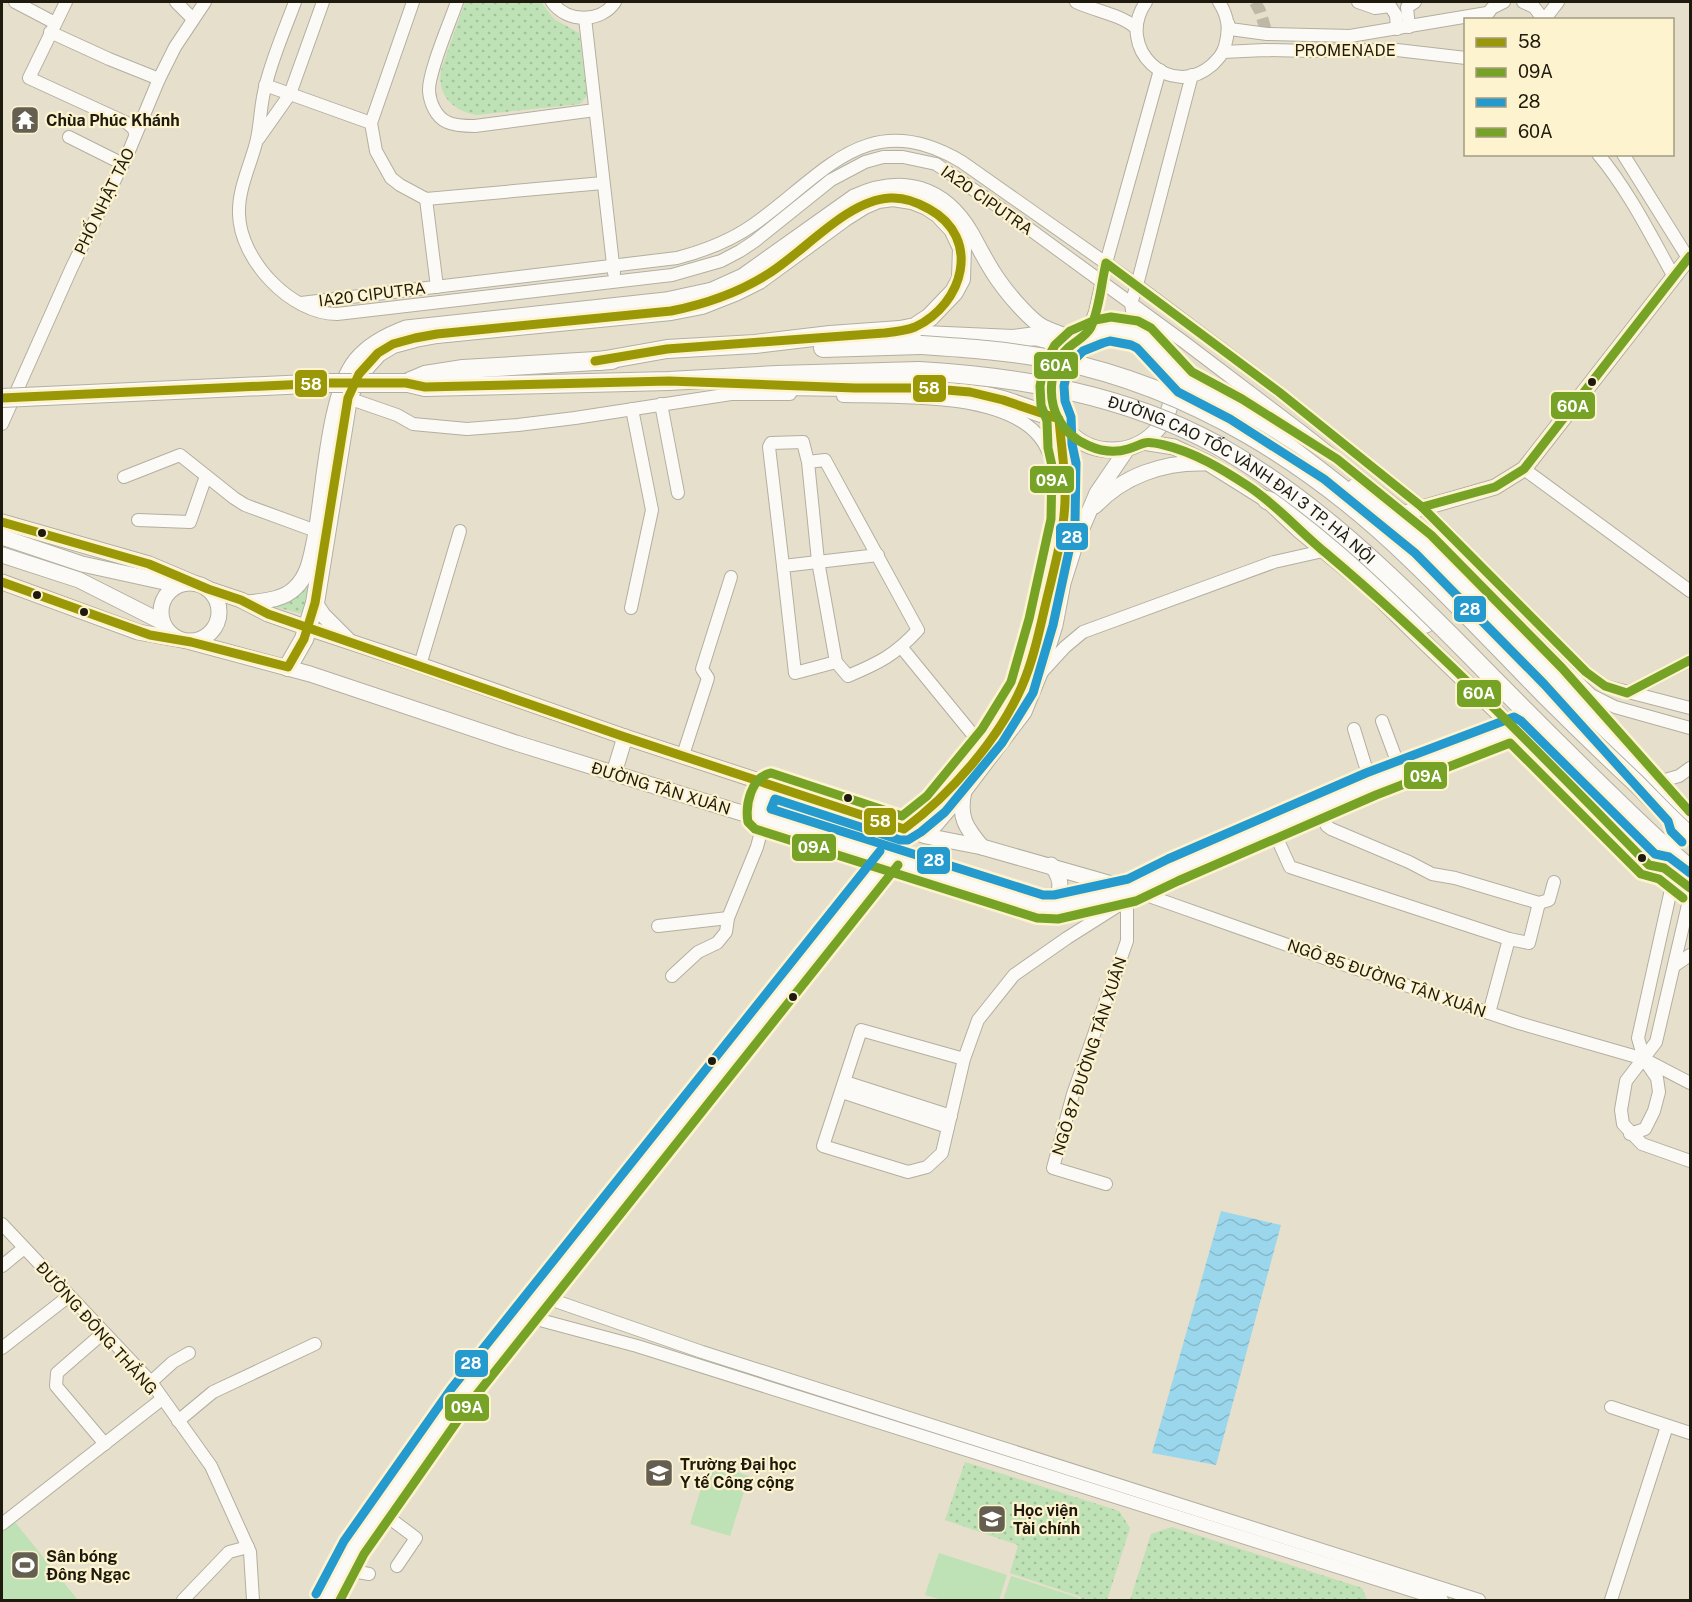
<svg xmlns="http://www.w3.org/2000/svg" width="1692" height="1602" font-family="'Public Sans',sans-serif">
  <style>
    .grass { fill: url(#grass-dots) }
    .pitch { fill: #bee1b6 }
    .water { fill: url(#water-waves) }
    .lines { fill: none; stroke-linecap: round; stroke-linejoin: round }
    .minor-tunnel { stroke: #beb8a6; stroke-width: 12; stroke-dasharray: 12 6; stroke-linecap: butt }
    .minor-casing { stroke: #b3afa0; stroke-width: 14 }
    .major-casing { stroke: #b3afa0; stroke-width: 17 }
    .highway-casing { stroke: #b3afa0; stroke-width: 20 }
    .minor { stroke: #fbfaf7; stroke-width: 12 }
    .major { stroke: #fbfaf7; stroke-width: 15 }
    .highway { stroke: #fbfaf7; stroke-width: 18 }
    .highway-bridge-casing { stroke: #b3afa0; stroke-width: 20; stroke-linecap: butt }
    .highway-bridge { stroke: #fbfaf7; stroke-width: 18 }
    .bus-1-casing { stroke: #fef3cf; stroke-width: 14 }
    .bus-2-casing { stroke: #fef3cf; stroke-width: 14 }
    .bus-3-casing { stroke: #fef3cf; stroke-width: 14 }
    .bus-4-casing { stroke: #fef3cf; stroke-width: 14 }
    .bus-1 { stroke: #9a9806; stroke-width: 9 }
    .bus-2 { stroke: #76a226; stroke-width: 9 }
    .bus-3 { stroke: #259acf; stroke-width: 9 }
    .bus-4 { stroke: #76a226; stroke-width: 9 }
    .bus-dot { fill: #1e1a0d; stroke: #fef3cf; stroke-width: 2 }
    .labels { text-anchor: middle; stroke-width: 4.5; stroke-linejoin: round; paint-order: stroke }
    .street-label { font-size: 16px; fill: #1e1a0d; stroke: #fef3cf }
    .poi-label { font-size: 16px; font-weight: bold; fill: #1e1a0d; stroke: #fef3cf; text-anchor: start }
    .line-badge { stroke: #fef3cf; stroke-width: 2 }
    .badge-label { font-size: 16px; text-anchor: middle; font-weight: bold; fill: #fff }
  </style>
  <defs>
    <pattern id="grass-dots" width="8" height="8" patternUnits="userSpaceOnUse" patternTransform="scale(1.5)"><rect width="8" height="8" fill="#bee1b6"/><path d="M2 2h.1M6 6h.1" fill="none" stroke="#a3c09b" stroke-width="1.8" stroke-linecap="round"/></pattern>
    <pattern id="water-waves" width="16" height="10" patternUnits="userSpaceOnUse" patternTransform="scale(1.5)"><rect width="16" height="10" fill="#9bd7ec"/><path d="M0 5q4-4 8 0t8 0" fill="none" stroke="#85b8c9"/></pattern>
  </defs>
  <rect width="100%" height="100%" fill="#e6dfcc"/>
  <!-- grass -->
  <g class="grass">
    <path d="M465,2h76l13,17 25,14 8,63 -7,8 -104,11c-24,-5 -39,-20 -35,-45z"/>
    <path d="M312,578l-5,37 -40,-10z"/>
    <path d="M965,1462l154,49 11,17 -23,72h-27l1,-3 -71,-24 8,-28 -73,-25z"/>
    <path d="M1172,1527l190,61 5,12h-237l21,-66z"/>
  </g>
  <!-- pitch -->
  <g class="pitch">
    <path d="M709,1463l40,13 -19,60 -40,-12z"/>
    <path d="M14,1521l63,78 -2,1h-73v-69z"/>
    <path d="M939,1553l68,22 -8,25h-57l-17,-5z"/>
    <path d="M1011,1576l68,22 -1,2h-75z"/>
  </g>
  <!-- water -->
  <path class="water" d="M1221,1211l60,14 -65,240 -64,-12z"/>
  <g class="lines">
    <!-- minor-tunnel -->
    <path class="minor-tunnel" d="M1255,2l5,9 7,23"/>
    <!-- minor casing -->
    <g class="minor-casing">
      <g id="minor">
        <path d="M15,2l40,21"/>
        <path d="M66,2l-37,76 98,45 7,6 1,5"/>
        <path d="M176,2l17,17"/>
        <path d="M295,2c-10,27 -22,54 -29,82 -6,19 -5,40 -10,59 -6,23 -18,47 -17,71 1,46 52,100 98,100l335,-39 49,-14 19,-10 15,-10 76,-61 34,-18 18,-5h20l33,7 73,50 175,128 116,88 105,83 186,182 24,12 75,21"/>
        <path d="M413,2l-42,121 5,28 15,27 9,7 26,14 177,-16"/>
        <path d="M457,2c-7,20 -29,71 -28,89 1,12 7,26 18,31 8,4 19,4 28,4l120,-16"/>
        <path d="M552,2c15,21 49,21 63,0"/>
        <path d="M1076,2c19,9 43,12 59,25"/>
        <path d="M1146,2c-32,46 25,99 66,63 6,-6 11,-11 13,-19 5,-17 3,-30 -6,-44"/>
        <path d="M1358,2l17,6 15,-2 6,9 1,14"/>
        <path d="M1523,2l11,5 10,13"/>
        <path d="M585,18l29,255"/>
        <path d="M1483,20l9,-12 12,-6"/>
        <path d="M1544,20l14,-18"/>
        <path d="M1228,23l2,6 37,5 83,2 137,-23"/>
        <path d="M1409,27l-2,-20 8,-5"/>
        <path d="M50,32l59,27 50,20"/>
        <path d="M1223,52l42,-2 47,1 85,-1 69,8"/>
        <path d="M265,85l106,38"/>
        <path d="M69,137l54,27"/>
        <path d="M259,138l31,-44 33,-92"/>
        <path d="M1598,154c31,37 53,82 76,123"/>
        <path d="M1623,154l65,104"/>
        <path d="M426,199l11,88"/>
        <path d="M301,303l376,-45c27,-7 53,-17 76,-33 71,-50 114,-120 209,-63l175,123 142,107 143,115 164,165 19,14 85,22"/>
        <path d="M1135,333l-4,-30 6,-18 55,-210"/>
        <path d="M1086,336l9,-24 11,-49 54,-193"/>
        <path d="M843,396c53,1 157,-4 195,39 14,16 17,39 24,59"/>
        <path d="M348,398l49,17 16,9 54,5 51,-4 57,-7 156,-24h59"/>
        <path d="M661,404l17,89"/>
        <path d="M2,424l70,-157 57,-116 30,-72 16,-32 30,-45"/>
        <path d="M1524,469l166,122"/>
        <path d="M124,477l56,-22 54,43 11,7 71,26"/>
        <path d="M138,520l52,2 16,-46"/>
        <path d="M783,566l-14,-119 2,-4 32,-1 5,20 10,99 18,101 12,14c31,-13 47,-21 70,-46l-93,-170 -17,2"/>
        <path d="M631,608l21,-98 -20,-101"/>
        <path d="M902,648l81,99"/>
        <path d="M836,662l-41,11 -12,-107 95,-11"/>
        <path d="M420,665l40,-134"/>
        <path d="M1042,672l23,-25 18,-15 191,-70 49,-11"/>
        <path d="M1627,693l63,-33"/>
        <path d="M1382,721l19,51"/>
        <path d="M1354,729l17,55"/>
        <path d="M683,755l25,-77 -6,-9 29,-92"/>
        <path d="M1651,784l28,-8 11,-8"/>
        <path d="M1318,808l9,18 4,3 78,33 23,12 23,4 84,25 10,-3 5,-18"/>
        <path d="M1272,827l18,40 219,72 20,4 10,-40"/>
        <path d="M1685,829l5,-22"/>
        <path d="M1690,896l-34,146 -30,39 -5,29 2,14 19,20 48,17"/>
        <path d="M658,926l70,-8"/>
        <path d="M1674,966l16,-11"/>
        <path d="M672,976l26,-24 19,-9 9,-11 2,-14 29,-71 7,-27"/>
        <path d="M1489,1013l20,-74"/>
        <path d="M964,1059l-103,-29 -38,116 85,26 19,-5 15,-14 22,-94 14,-39 36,-45 53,-37 60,-38"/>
        <path d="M845,1082l106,34"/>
        <path d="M842,1092l106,35"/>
        <path d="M1630,1134l15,-5 9,-18 5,-19 -2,-14 -13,-19 -6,-21 36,-162"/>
        <path d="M1106,1184l-53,-16 20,-74 54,-153v-41l5,-10 198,70 189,63 125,36 46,24"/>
        <path d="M2,1224l149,158 60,84 39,86 3,48"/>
        <path d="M2,1266l22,-18"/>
        <path d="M541,1296l161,56 777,248"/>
        <path d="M525,1316l112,30 805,254"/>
        <path d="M103,1333l-46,40 -1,13 49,58"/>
        <path d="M2,1348l67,-52"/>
        <path d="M151,1382l22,-20 16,-9"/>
        <path d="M1611,1407l79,26"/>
        <path d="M178,1421l35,-29 102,-48"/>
        <path d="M380,1511l36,27 -19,28"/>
        <path d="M2,1524l160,-125"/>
        <path d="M342,1569l27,5"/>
        <path d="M183,1600l46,-48 19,-5"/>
        <path d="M327,1600l27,-52 106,-152 429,-538"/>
        <path d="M1611,1600l56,-174"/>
      </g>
    </g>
    <!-- major casing -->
    <g class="major-casing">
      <g id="major">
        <circle cx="1112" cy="390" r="60"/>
        <path d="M1167,364l18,18 51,27 33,22"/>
        <path d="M1143,442l31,5 34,16 59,37 33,31 68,56 47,46 79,76 155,156 15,3 26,20"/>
        <path d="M1354,487l69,57 35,35 95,97 126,139 1,6"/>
        <path d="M1095,506c28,-30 68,-44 109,-43"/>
        <path d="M1405,513l90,-26 29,-18 166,-213"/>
        <path d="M2,522l147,42 45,19"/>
        <path d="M2,537l80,27 96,21"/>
        <path d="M2,555l77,25 83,42"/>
        <path d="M2,582l136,50 39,7"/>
        <circle cx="190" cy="612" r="29"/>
        <path d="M208,589l33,11 27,14 40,14 112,37 205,72 301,99 56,11 147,42"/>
        <path d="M248,603c16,-2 35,-3 47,-15 14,-13 16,-32 20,-50 9,-46 13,-144 41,-178 13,-16 31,-25 50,-32l260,-28 46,-10 31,-14 111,-79c48,-22 90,-10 117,36 9,16 17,33 28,48 9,13 31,39 44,46 11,5 23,9 34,14"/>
        <path d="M315,603l8,12 24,24"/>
        <path d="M191,642l119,32 206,69 532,165 84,-18 41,-20 198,-86 142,-55"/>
        <path d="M614,773l11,-36"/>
        <path d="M964,791c-6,26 2,37 18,56"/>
        <path d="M759,818c-1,-13 2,-24 12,-33"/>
        <path d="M904,829c37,-23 102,-103 118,-143 11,-29 18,-61 26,-92 7,-30 16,-62 17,-93 1,-28 -5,-54 -6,-82"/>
        <path d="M924,835l12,-11 28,-33 60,-79 16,-39 15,-48 8,-42 13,-41 21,-49 30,-44"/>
        <path d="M1041,907c22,-6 24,-26 10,-42"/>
      </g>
    </g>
    <!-- highway casing -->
    <g class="highway-casing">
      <g id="highway">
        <path d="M902,334l111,5 23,-3 34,10"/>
        <path d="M823,348l97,-3"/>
        <path d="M406,383l19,-8 38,-6 149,-9"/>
        <path d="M408,383l17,4 244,-6 108,-6 142,-4"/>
        <path d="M779,386l144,2 47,4 33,8 56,19"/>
        <path d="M1260,426c71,52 137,103 198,165"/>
        <path d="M1267,500l31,13 74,61 53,50"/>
        <path d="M288,667l16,-28 11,-36 33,-205 11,-24 19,-21 15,-9 22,-6 22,-4 234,-23 31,-6 33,-13 24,-12 86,-63 19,-12 14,-6 15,-2 19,3 15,6 12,8 14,15 9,19 -1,31 -7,13 -24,25 -15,10 -15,3 -70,5 -75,9 -88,5 -67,12"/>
      </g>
    </g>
    <!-- minor -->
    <use href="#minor" class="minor"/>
    <!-- major -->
    <use href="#major" class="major"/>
    <!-- highway -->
    <use href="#highway" class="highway"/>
    <!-- highway-bridge casing -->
    <g class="highway-bridge-casing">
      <g id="highway-bridge">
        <path d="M920,345c45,3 91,6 136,15 136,28 256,103 355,199 46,44 89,90 133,135 30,30 61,60 92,89 18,18 35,37 54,53"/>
        <path id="s1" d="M919,371c103,6 207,24 298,74 96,54 175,131 252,209 44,45 89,90 134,134 29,28 57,56 87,81"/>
        <path d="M2,398l327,-15h77"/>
      </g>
    </g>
    <!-- highway-bridge -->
    <use href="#highway-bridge" class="highway-bridge"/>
    <!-- bus-1 casing -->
    <g class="bus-1-casing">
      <g id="bus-1">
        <path d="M2,398l327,-15h77l19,4 244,-6 186,7h68l47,4 33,8 56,19c2,27 7,54 6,82 -1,30 -9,60 -16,89 -8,32 -14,66 -27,96 -23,53 -72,109 -118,143l-279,-92 -357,-123 -27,-14 -33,-11 -59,-25 -147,-42"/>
        <path d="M2,582l148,53 41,7 97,25 16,-28 11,-36 33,-205 11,-24 19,-21 15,-9 22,-6 22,-4 234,-23c35,-7 67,-18 97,-37 36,-22 79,-74 122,-76 15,-1 27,4 39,11 53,29 35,95 -14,118 -10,4 -21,5 -31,6l-217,16 -72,12"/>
      </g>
    </g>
    <!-- bus-2 casing -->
    <g class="bus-2-casing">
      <g id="bus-2">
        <path d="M1683,898l-24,-19 -18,-5 -131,-131 -134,52 -198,86 -42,20 -78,18 -21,-1 -282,-89 -7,-7c-3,-17 3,-45 23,-49l131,43 25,-20 55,-67 29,-47 18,-63 22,-100 1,-53 -4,-18 -1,-27 -6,-16 -1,-19 4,-21 11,-20 15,-14 25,-11 16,-3 27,4 13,7 41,44 50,27 95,60 94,76 131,133 128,144"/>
        <path d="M340,1600l24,-46 106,-151 428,-538"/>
      </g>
    </g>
    <!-- bus-3 casing -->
    <g class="bus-3-casing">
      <g id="bus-3">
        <path d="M1682,842l-11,-11 -3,-10 -124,-137 -129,-131 -91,-74 -94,-60 -52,-27 -41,-44 -6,-3 -21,-4 -7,2 -20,8 -9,9 -7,12 -3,14 1,15 6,16 1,27 4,19 -1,60 -22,102 -20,68 -31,50 -57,69 -24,20 -13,8h-8l-125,-41 -4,10 272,86h11l74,-16 40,-20 198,-86 148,-56 7,4 134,133 14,3 21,16"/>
        <path d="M316,1594l28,-53 107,-152 429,-538"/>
      </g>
    </g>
    <!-- bus-4 casing -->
    <g class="bus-4-casing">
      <g id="bus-4">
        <path d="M1422,507l73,-20 29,-18 166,-213"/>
        <path d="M1690,660l-63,33 -22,-7 -19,-14 -164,-165 -143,-115 -173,-129c-5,21 -6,44 -15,64 -6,11 -16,14 -24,22 -18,17 -20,50 -8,71 12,22 44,37 69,29 18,-6 15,-9 36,-4 30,7 58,24 84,41 29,19 52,46 79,68 114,96 218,205 322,311l15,3 26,20"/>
      </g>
    </g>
    <!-- bus-1 -->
    <use href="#bus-1" class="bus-1"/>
    <!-- bus-2 -->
    <use href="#bus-2" class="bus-2"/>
    <!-- bus-3 -->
    <use href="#bus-3" class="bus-3"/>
    <!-- bus-4 -->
    <use href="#bus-4" class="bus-4"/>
  </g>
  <!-- icons -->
  <defs>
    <g id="temple-square" transform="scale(1.5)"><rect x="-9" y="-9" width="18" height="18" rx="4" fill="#645f50" stroke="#fef3cf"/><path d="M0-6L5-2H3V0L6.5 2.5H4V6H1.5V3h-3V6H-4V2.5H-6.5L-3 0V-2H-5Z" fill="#fff"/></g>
    <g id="university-square" transform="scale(1.5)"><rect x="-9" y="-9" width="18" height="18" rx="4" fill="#645f50" stroke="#fef3cf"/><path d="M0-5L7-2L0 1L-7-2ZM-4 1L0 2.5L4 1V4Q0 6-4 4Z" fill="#fff"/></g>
    <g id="stadium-square" transform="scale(1.5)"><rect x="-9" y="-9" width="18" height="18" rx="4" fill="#645f50" stroke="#fef3cf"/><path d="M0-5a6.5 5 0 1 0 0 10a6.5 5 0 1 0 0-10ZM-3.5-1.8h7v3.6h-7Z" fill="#fff"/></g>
  </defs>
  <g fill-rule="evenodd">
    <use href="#temple-square" x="25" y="120"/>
    <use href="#university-square" x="659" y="1473"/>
    <use href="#university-square" x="992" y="1519"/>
    <use href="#stadium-square" x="25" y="1565"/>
  </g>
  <!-- markers -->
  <g class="bus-dot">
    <circle cx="1592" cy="382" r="5"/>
    <circle cx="42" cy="533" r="5"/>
    <circle cx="37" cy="595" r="5"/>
    <circle cx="84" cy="612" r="5"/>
    <circle cx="848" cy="798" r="5"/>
    <circle cx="1642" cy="858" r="5"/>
    <circle cx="793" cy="997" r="5"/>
    <circle cx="712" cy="1061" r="5"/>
  </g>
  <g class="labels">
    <!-- street labels -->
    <g class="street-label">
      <text x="1345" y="56">PROMENADE</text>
      <text transform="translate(987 200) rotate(35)" y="6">IA20 CIPUTRA</text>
      <text transform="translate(104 201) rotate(-64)" y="6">PHỐ NHẬT TẢO</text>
      <text transform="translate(372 294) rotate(-7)" y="6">IA20 CIPUTRA</text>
      <text dy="6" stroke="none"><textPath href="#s1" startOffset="348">ĐƯỜNG CAO TỐC VÀNH ĐAI 3 TP. HÀ NỘI</textPath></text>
      <text transform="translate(661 788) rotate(17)" y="6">ĐƯỜNG TÂN XUÂN</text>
      <text transform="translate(1387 978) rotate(19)" y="6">NGÕ 85 ĐƯỜNG TÂN XUÂN</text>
      <text transform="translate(1089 1056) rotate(-72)" y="6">NGÕ 87 ĐƯỜNG TÂN XUÂN</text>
      <text transform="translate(97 1328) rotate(48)" y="6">ĐƯỜNG ĐÔNG THẮNG</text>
    </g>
    <!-- poi labels -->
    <g class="poi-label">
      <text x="46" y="126">Chùa Phúc Khánh</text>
      <text x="680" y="1470">Trường Đại học<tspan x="680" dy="18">Y tế Công cộng</tspan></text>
      <text x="1013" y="1516">Học viện<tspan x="1013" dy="18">Tài chính</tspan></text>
      <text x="46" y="1562">Sân bóng<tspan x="46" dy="18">Đông Ngạc</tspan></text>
    </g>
  </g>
  <g class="line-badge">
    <rect x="1033" y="351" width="46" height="29" rx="6" fill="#76a226"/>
    <rect x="294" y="369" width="34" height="29" rx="6" fill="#9a9806"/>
    <rect x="912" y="374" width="35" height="29" rx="6" fill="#9a9806"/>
    <rect x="1550" y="391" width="46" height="29" rx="6" fill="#76a226"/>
    <rect x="1029" y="465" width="46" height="29" rx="6" fill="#76a226"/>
    <rect x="1055" y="522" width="34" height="29" rx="6" fill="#259acf"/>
    <rect x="1453" y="595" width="34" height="28" rx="6" fill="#259acf"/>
    <rect x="1456" y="679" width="46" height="29" rx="6" fill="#76a226"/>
    <rect x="1403" y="761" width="45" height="29" rx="6" fill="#76a226"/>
    <rect x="863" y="807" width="34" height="29" rx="6" fill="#9a9806"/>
    <rect x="791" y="833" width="46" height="29" rx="6" fill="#76a226"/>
    <rect x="916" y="846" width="35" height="29" rx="6" fill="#259acf"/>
    <rect x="454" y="1349" width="35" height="29" rx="6" fill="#259acf"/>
    <rect x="444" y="1393" width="46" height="29" rx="6" fill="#76a226"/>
  </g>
  <g class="badge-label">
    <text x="1056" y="371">60A</text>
    <text x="311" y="390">58</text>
    <text x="929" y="394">58</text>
    <text x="1573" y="412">60A</text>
    <text x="1052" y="486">09A</text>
    <text x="1072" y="543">28</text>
    <text x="1470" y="615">28</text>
    <text x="1479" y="699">60A</text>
    <text x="1426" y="782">09A</text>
    <text x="880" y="827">58</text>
    <text x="814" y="853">09A</text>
    <text x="934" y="866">28</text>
    <text x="471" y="1369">28</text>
    <text x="467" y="1413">09A</text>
  </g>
  <!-- border -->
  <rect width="1692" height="1602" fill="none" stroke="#1e1a0d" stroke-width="6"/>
  <!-- legend -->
  <rect x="1464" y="18" width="210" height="138" fill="#fef3cf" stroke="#a49c81" stroke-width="1.5"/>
  <rect x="1476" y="38" width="30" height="9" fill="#9a9806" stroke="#a49c81" stroke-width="1.5"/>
  <text x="1518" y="48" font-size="18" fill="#1e1a0d">58</text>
  <rect x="1476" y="68" width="30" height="9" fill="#76a226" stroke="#a49c81" stroke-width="1.5"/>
  <text x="1518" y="78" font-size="18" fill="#1e1a0d">09A</text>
  <rect x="1476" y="98" width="30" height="9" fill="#259acf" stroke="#a49c81" stroke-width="1.5"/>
  <text x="1518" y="108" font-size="18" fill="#1e1a0d">28</text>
  <rect x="1476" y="128" width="30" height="9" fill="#76a226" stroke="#a49c81" stroke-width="1.5"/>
  <text x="1518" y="138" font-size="18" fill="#1e1a0d">60A</text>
</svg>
